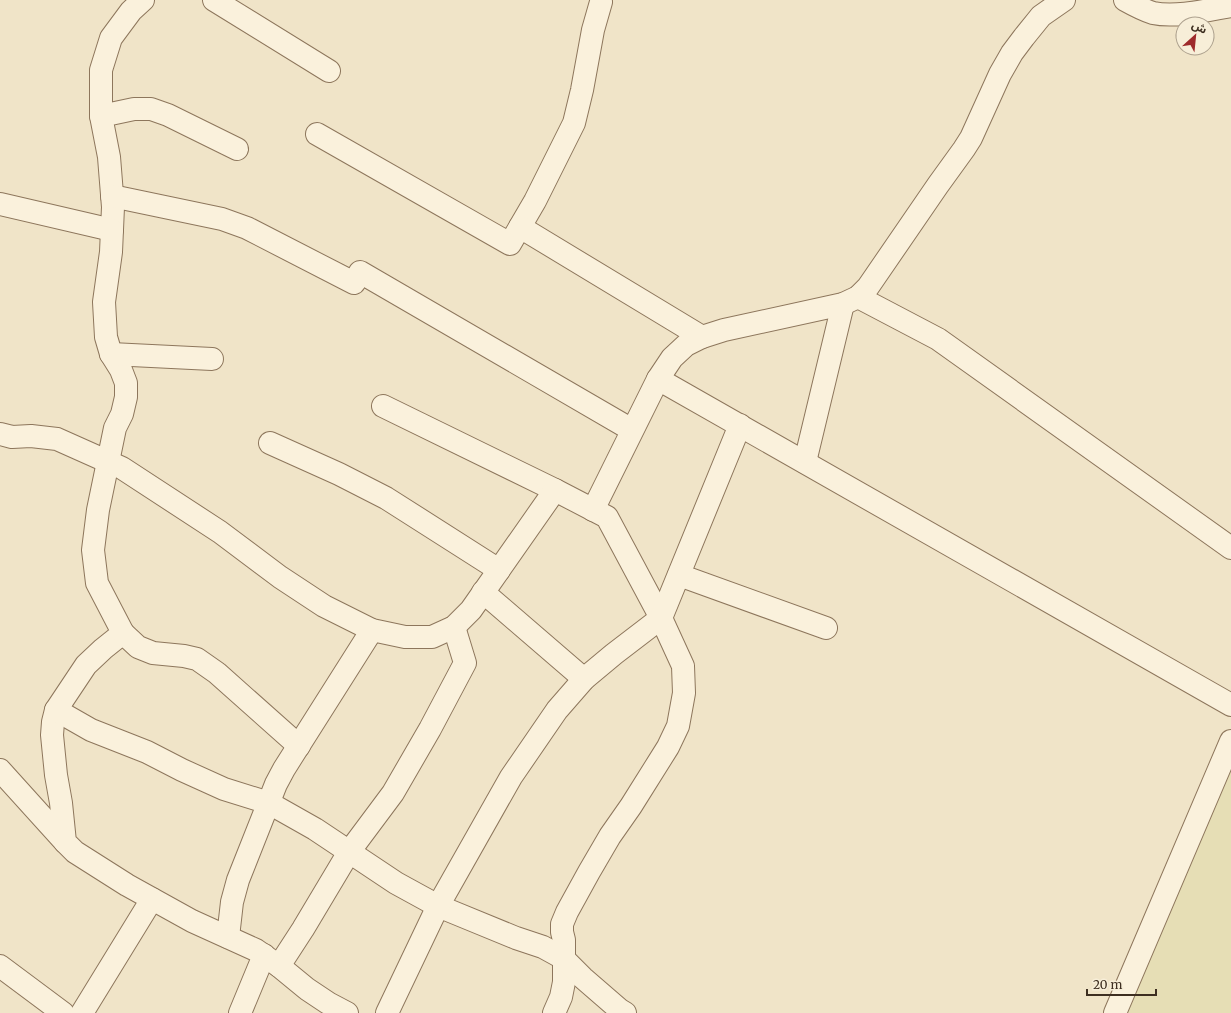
<svg xmlns="http://www.w3.org/2000/svg" width="1231" height="1013" font-family="Merriweather,'Noto Sans Arabic',serif">
  <style>
    .farmland { fill: #e6deb5 }
    .lines { fill: none; stroke-linecap: round; stroke-linejoin: round }
    .minor-casing { stroke: #8d765c; stroke-width: 24 }
    .minor { stroke: #faf1dc; stroke-width: 22 }
  </style>
  <rect width="100%" height="100%" fill="#f0e4c8"/>
  <!-- farmland -->
  <path class="farmland" d="M1231,763v250h-108z"/>
  <g class="lines">
    <!-- minor casing -->
    <g class="minor-casing">
      <g id="minor">
        <path d="M143,0l-12,11 -20,27 -10,32v46l8,41 4,50 -2,45 -7,50 2,35 5,17 10,16 5,13v14l-4,17 -7,14 -17,82 -5,40 4,33 26,50 -20,16 -17,16 -30,45 -3,12 -1,13 4,40 5,28 4,39 10,10 52,33 65,36 64,29 23,16 28,23 21,14 19,10"/>
        <path d="M214,0l115,71"/>
        <path d="M1125,0c9,5 18,10 28,13 23,5 55,-3 78,-7"/>
        <path d="M101,116l33,-7h17l17,6 69,34"/>
        <path d="M317,134l193,110 25,-43 39,-78 8,-33 11,-60 8,-28"/>
        <path d="M112,196l110,23 25,9 107,55 6,-11 272,158"/>
        <path d="M0,204l112,26"/>
        <path d="M520,227l182,110"/>
        <path d="M858,297l80,42 293,209"/>
        <path d="M111,354l101,5"/>
        <path d="M658,379l573,326"/>
        <path d="M383,406l172,84"/>
        <path d="M0,434l12,3 19,-1 26,3 65,29 98,64 60,45 44,29 48,24 33,7h27l22,-10 17,-17 84,-120 52,27 54,101 22,48 1,27 -6,33 -10,21 -37,59 -21,30 -21,36 -22,40 -5,12v8l2,8v42l-3,15 -7,16"/>
        <path d="M270,443l69,31 47,24 113,72"/>
        <path d="M805,462l38,-158"/>
        <path d="M593,510l65,-131 14,-21 14,-13 16,-8 22,-7 119,-26 15,-7 10,-10 70,-102 26,-36 7,-11 29,-64 12,-21 12,-16 17,-21 23,-16"/>
        <path d="M679,575l147,53"/>
        <path d="M483,592l101,87"/>
        <path d="M123,633l15,14 15,6 31,3 13,3 20,14 82,73"/>
        <path d="M56,710l35,20 56,22 35,18 42,19 45,14 46,26 81,54 42,23 78,32 27,9 20,11 20,20 37,32 5,3"/>
        <path d="M0,770l65,72"/>
        <path d="M228,937l4,-35 6,-22 38,-96 8,-15 88,-139"/>
        <path d="M0,966l63,47"/>
        <path d="M279,966l24,-37 46,-77 44,-59 37,-64 35,-66 -11,-36"/>
        <path d="M82,1013l70,-114"/>
        <path d="M240,1013l24,-58"/>
        <path d="M387,1013l51,-107 73,-129 46,-67 27,-31 30,-25 47,-36 79,-193"/>
        <path d="M1115,1013l116,-272"/>
      </g>
    </g>
    <!-- minor -->
    <use href="#minor" class="minor"/>
  </g>
  <!-- north arrow -->
  <g transform="translate(1195 36) rotate(27)"><circle r="19" fill="#f7eed8" stroke="#ada18e"/>
  <path d="M0-3L7 15L0 10L-7 15Z" fill="#9e2a2b"/>
  <text y="-6" font-size="11" font-weight="bold" text-anchor="middle" fill="#3d2e20">ش</text>
  </g>
  <!-- scale -->
  <path d="M1087 989v6h69v-6" fill="none" stroke="#3d2e20" stroke-width="2"/>
  <text x="1093" y="989" font-size="12" fill="#3d2e20" stroke="#f7eed8" stroke-width="3" paint-order="stroke">20 m</text>
</svg>
